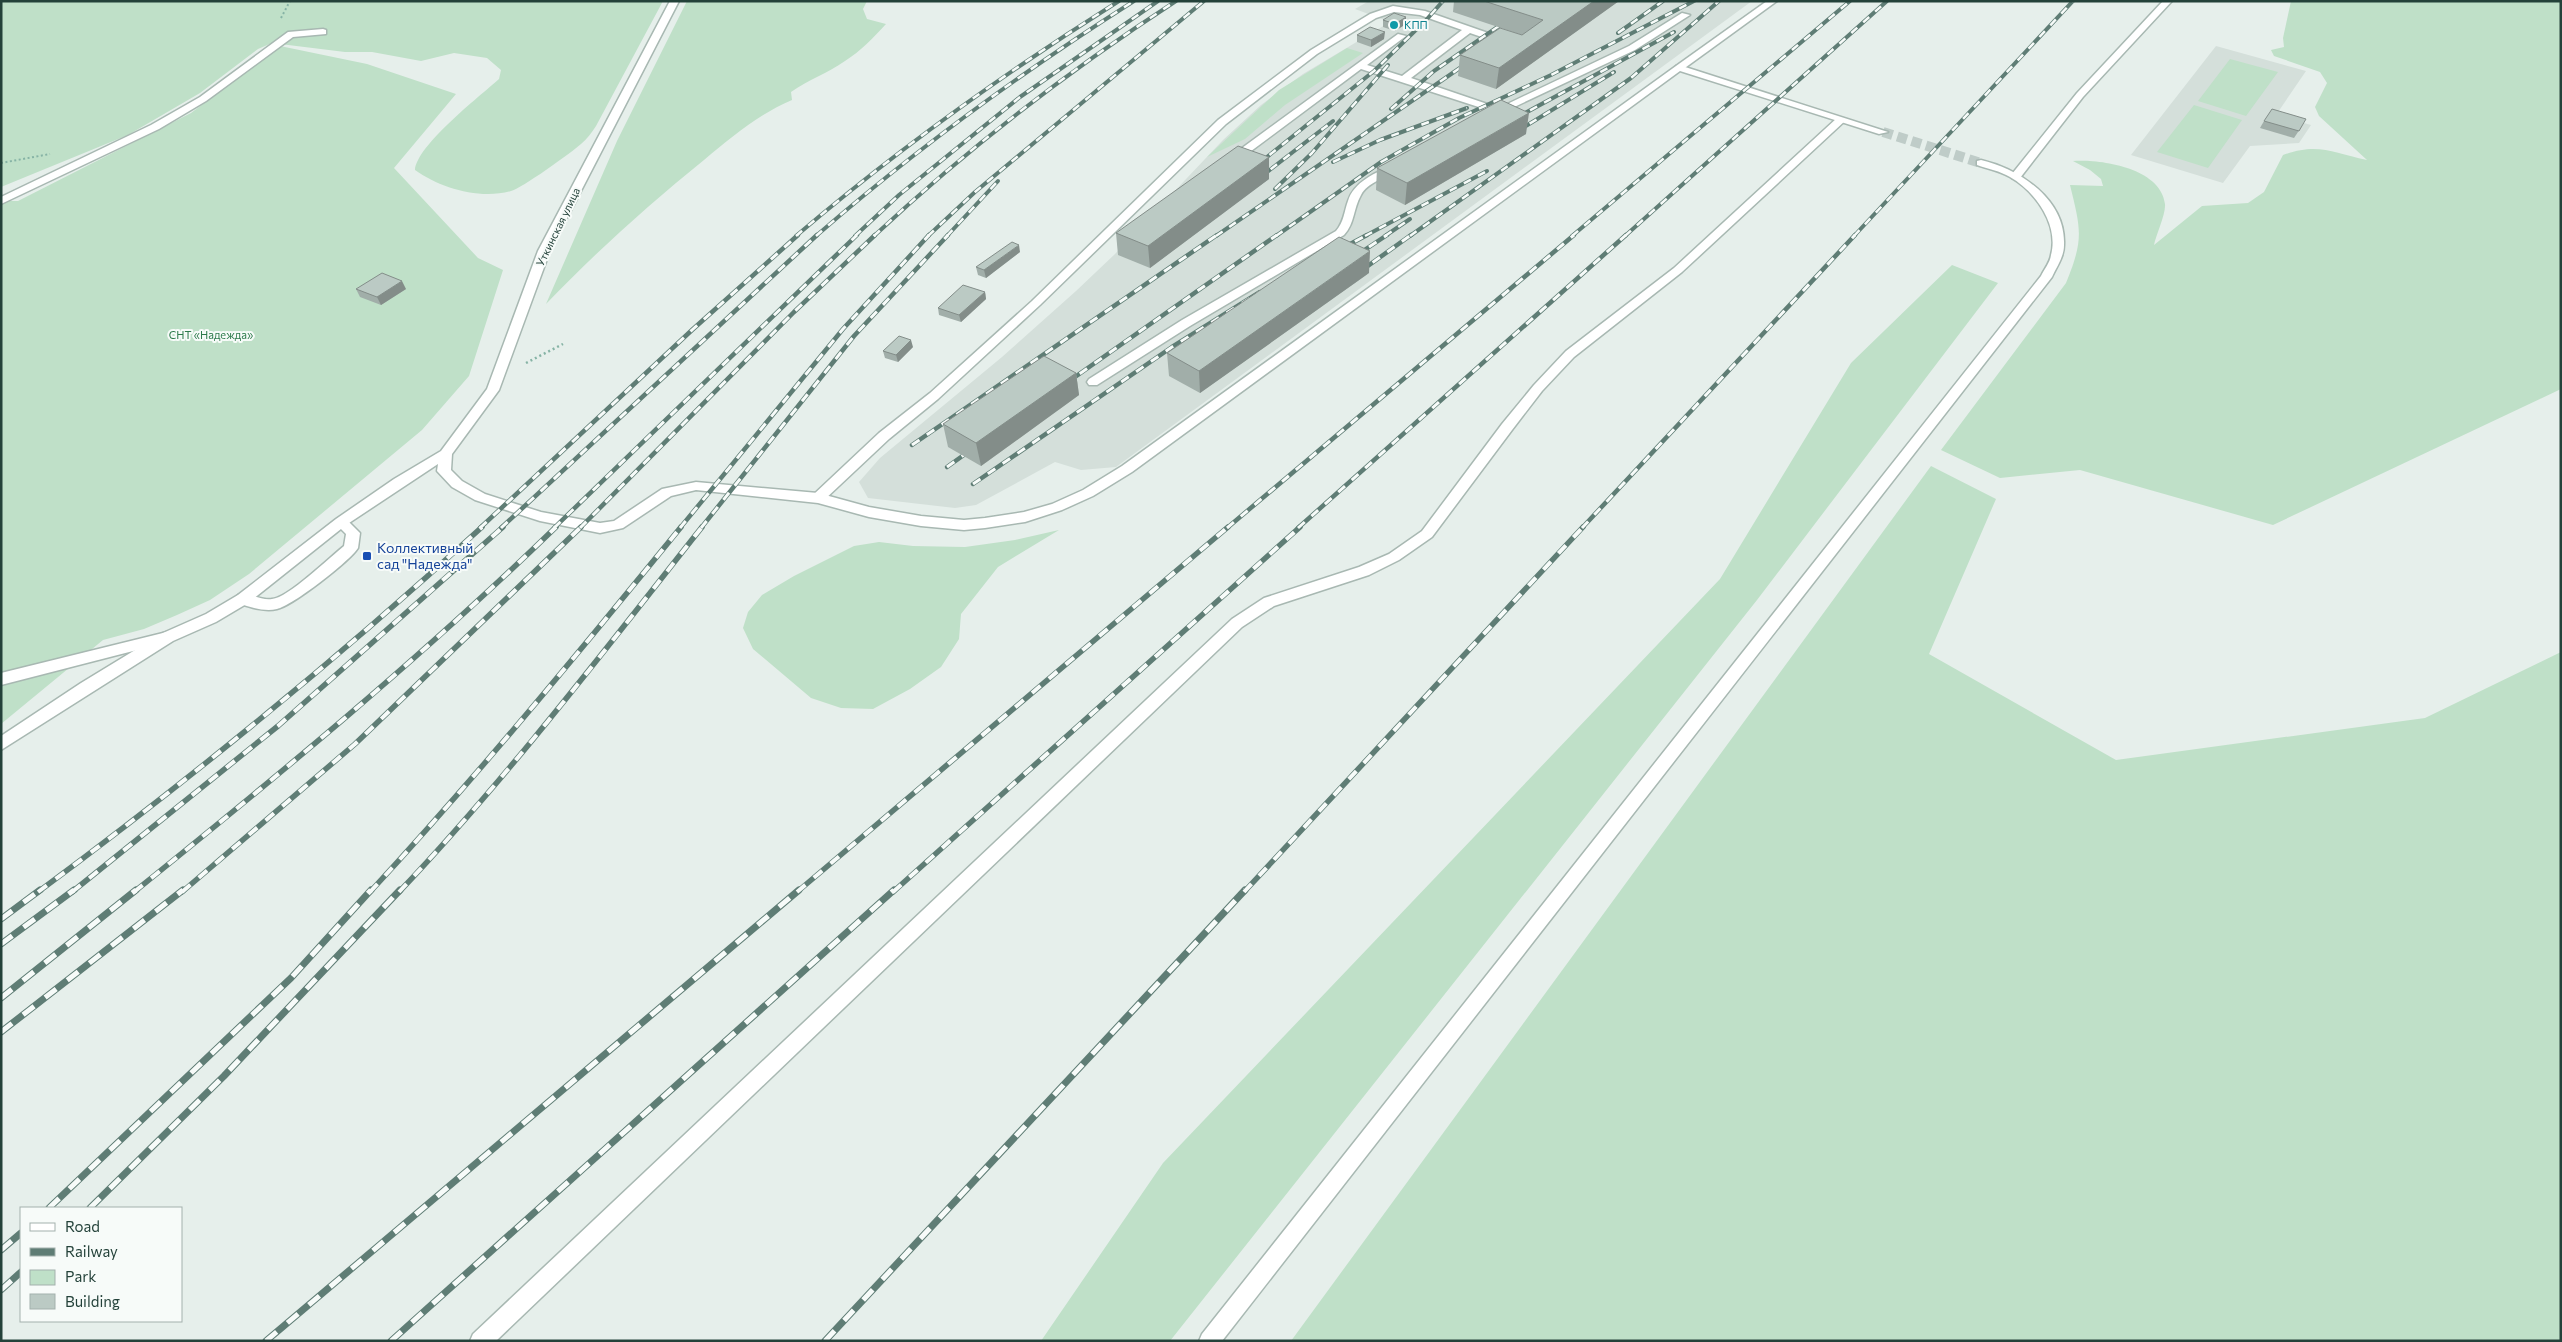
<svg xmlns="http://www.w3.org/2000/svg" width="2562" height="1342" font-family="Commissioner,sans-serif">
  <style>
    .built { fill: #d4dfda }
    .green { fill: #bfe0c8 }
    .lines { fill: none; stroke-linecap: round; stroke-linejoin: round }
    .street-tunnel { stroke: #bfccc8; stroke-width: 10; stroke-dasharray: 10 5; stroke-linecap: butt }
    .lane-casing { stroke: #a8b8b2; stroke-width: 3 }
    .street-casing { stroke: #a8b8b2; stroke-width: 3 }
    .path-far1 { stroke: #86b3a5; stroke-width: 2; stroke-dasharray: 2 2.5; stroke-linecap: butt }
    .path { stroke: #86b3a5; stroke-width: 2.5; stroke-dasharray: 2 3; stroke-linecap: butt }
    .lane { fill: #fff; fill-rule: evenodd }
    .street { fill: #fff; fill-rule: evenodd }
    .rail-far3-casing { stroke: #5f7d75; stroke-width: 4 }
    .rail-far2-casing { stroke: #5f7d75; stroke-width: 4.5 }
    .rail-far1-casing { stroke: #5f7d75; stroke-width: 5.5 }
    .rail-casing { stroke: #5f7d75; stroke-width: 7 }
    .rail-far3 { stroke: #f7fbf9; stroke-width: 2.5; stroke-dasharray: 8; stroke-linecap: butt }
    .rail-far2 { stroke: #f7fbf9; stroke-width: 3; stroke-dasharray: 9; stroke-linecap: butt }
    .rail-far1 { stroke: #f7fbf9; stroke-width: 4; stroke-dasharray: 11; stroke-linecap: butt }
    .rail { stroke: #f7fbf9; stroke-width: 5; stroke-dasharray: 14; stroke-linecap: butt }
    .wall { fill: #a1aea9 }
    .shaded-wall { fill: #838d89 }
    .building { fill: #bbcac4; stroke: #838d89 }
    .culture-dot { fill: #0f9aa8; stroke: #f7fbf9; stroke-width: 2 }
    .transit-dot { fill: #1a4fb4; stroke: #f7fbf9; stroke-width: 2 }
    .labels { text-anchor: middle; stroke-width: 4; stroke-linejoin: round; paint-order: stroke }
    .far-culture-label { font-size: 11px; fill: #0d838f; stroke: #f7fbf9; text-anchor: start }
    .far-street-label { font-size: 11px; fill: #24423a; stroke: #f7fbf9 }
    .far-park-label { font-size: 11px; fill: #2d7a4b; stroke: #f7fbf9 }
    .transit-label { font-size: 14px; fill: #164399; stroke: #f7fbf9; text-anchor: start }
  </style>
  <rect width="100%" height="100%" fill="#e6efeb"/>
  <!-- built -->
  <g class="built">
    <path d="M1369,1h383l-636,466 -35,3 -26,-8 -79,43 -21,3 -87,-10 -9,-16 21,-24 122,-101 74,-66 39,-37 108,-114 38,-35 42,-31 87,-52 -35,-13z"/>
    <path d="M2216,46l90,25 -30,44 35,10 -12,18 -49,3 -27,37 -92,-28z"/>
  </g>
  <!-- green -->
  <g class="green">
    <path d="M1,1h662l-67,125c-4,6 -9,13 -15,18 -9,8 -60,45 -70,47 -31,9 -71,-3 -96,-21 2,-25 64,-73 84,-91l2,-9 -14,-12 -33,-5 -33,8 -49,-9h-27l-73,-9 -14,6 -58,44 -72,42 -127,52z"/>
    <path d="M687,1h180l-4,8 4,10 19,5c-13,14 -25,27 -41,37 -17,12 -37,19 -54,31l1,8c-33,14 -60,37 -88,60 -56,45 -108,92 -158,144l71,-163z"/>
    <path d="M2291,1h270v388l-288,136 -193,-55 -80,8 -59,-28 125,-167c18,-44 15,-53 4,-98l33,1 -2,-7 -11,-9 -17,-9c28,-2 88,7 92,43 1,10 -9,31 -11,41l48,-39 46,-3 16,-11 19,-37c35,-13 50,-2 84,5l-48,-44 -4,-9 12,-24 -7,-11 -46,-16 -3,-6 13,-3 -1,-9z"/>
    <path d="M280,46l87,18 89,30 -62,74 84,90 25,12 -34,106 -47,54 -173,144 -39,26 -33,15 -33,14 -41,11 -102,84v-523h17l173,-88z"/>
    <path d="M1347,48l16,5 -78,52 -40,34 -38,18 72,-67z"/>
    <path d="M2230,59l48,13 -32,44 -48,-15z"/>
    <path d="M2194,105l48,15 -34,48 -51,-16z"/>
    <path d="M1952,265l46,18 -241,317 -587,741h-129l122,-178 557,-584 131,-216z"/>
    <path d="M1931,466l65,33 -67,155 187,106 309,-42 136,-66v689h-1270z"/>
    <path d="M1059,530l-61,37 -37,47 -2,25 -18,28 -31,22 -37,20 -32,-1 -30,-10 -58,-49 -10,-21 5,-16 14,-17 32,-19 60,-30 25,-4 34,4 52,1 50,-7z"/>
  </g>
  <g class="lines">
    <!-- street-tunnel -->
    <path class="street-tunnel" d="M1883,132l98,31"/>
    <!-- lane casing -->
    <g class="lane-casing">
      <g id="lane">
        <path d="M1767,1h10l-95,69h-6v-4z"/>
        <path d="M2163,1h9l-89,96 -63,81h-8v-4l65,-81z"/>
        <path d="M1393,6l32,5 86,30v4l-3,1 -38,-13 -59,45 88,30 130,-62 53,-33 8,2 -55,35 -142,67 -5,-3 3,-3 -130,-42 -126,94h-8v-4l171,-125 8,2 -39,29 35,11 60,-46 -42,-15 -26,-3 -18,6 -59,36 -91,70 -186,181 -102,94 -49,40 -66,62h-10l-2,-3 2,-3 66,-62 51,-40 102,-92 186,-181 93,-70 59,-36z"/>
        <path d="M323,29l3,1v4l-33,3 -87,64 -47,28 -158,75v-7l150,-72 49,-28 88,-65z"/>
        <path d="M1837,118l9,2 -164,152 -108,85 -32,34 -30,39 -80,107 -33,23 -30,15 -95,31 -32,21 -746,714h-26l3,-7 759,-715 32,-21 95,-31 30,-13 33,-23 80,-107 32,-39 32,-34 108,-83z"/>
        <path d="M1394,166l5,3 -1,2c-12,6 -31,12 -37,24 -8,14 -6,28 -17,40l-154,91 -93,59h-8l-2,-3 2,-3 93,-59 154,-89c8,-9 8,-19 12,-30 5,-18 28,-30 46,-35z"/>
        <path d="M341,517l5,2 14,14 -2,15c-8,13 -66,58 -81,61 -13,3 -27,-2 -39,-6l-2,-4 2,-4c11,-3 23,6 34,4 16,-1 58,-42 72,-53l2,-12 -12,-12z"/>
        <path d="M167,632l5,1 2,4 -2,4 -171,44v-12z"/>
      </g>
    </g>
    <!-- street casing -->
    <g class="street-casing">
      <g id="street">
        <path d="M670,1h9l-129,250 -51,139 -47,64 -1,16 11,11 23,13 56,18 59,11 14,-2 48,-32 34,-7 122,11 51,14 52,9 43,4 21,-2 39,-6 28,-8 31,-14 39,-24 554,-400h6l206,66 -9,2 -199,-63 -548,401 -39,24 -31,14 -37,12 -40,6 -21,2 -43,-4 -52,-9 -51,-14 -122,-13 -25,6 -48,32 -23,5 -60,-12 -65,-21 -23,-13 -15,-16 1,-7 -92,61 -98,78 -32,19 -43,19 -172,109v-14l80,-53 82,-50 43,-19 32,-19 98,-76 58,-40 47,-28 46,-62 51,-138z"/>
        <path d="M1981,160c38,9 85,39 83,85 0,12 -7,21 -12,32l-830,1064h-23l3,-7 839,-1058c3,-7 9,-13 10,-21 8,-30 -15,-63 -41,-78 -10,-6 -22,-8 -33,-12v-4z"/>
      </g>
    </g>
    <!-- path-far1 -->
    <g class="path-far1">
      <path d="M281,18l9,-17"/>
      <path d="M1,163l49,-9"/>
    </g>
    <!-- path -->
    <path class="path" d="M526,363l37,-19"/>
    <!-- lane -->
    <use href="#lane" class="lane"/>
    <!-- street -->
    <use href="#street" class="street"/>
    <!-- rail-far3 casing -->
    <g class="rail-far3-casing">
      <g id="rail-far3">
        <path d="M1420,27l23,-26"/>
        <path d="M1618,33l45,-32"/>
        <path d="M1391,109l43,-38 101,-70"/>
        <path d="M1516,118l158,-86"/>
        <path d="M1516,132l98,-60"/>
        <path d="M1333,162l47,-22 87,-32"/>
        <path d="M1257,165l117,-94 50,-49"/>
        <path d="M1258,179l75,-58"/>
        <path d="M1275,189l37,-36 76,-88"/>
        <path d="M796,236c102,-87 210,-164 323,-235"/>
        <path d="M816,236c100,-87 206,-164 318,-235"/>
        <path d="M855,236l44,-41 121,-98 138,-96"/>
        <path d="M874,236c94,-88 194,-165 302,-235"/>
        <path d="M928,236l47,-44 229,-191"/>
        <path d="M947,236l51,-55"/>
        <path d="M1216,236l254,-175"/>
        <path d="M1276,236l105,-74 78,-44 92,-43 143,-74"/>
        <path d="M1365,236l122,-65"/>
        <path d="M1385,236l25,-17"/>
        <path d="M1410,236l221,-158 88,-77"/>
        <path d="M1572,236l278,-235"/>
        <path d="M1625,236l262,-235"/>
        <path d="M1854,236l219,-235"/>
      </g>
    </g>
    <!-- rail-far2 casing -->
    <g class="rail-far2-casing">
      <g id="rail-far2">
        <path d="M1339,250l28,-15"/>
        <path d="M1354,257l33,-22"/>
        <path d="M1358,273l53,-38"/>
        <path d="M1065,384l212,-149"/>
        <path d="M912,445l305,-210"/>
        <path d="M947,467l28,-20"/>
        <path d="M973,484l199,-137 88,-55"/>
        <path d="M480,528l212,-198 106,-95"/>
        <path d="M501,528l316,-293"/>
        <path d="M554,528l303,-293"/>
        <path d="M580,528l214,-216 81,-77"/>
        <path d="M680,528l163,-199 86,-94"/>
        <path d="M701,528l153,-192 94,-101"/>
        <path d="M1227,528l347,-293"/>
        <path d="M1298,528l328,-293"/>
        <path d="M1582,528l273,-293"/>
      </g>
    </g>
    <!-- rail-far1 casing -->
    <g class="rail-far1-casing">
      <g id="rail-far1">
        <path d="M38,892c154,-114 303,-236 444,-365"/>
        <path d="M72,892l206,-166 225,-199"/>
        <path d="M134,892c145,-117 288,-235 422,-365"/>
        <path d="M182,892l173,-148 226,-217"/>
        <path d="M370,892c109,-118 210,-241 311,-365"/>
        <path d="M399,892c109,-115 205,-241 303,-365"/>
        <path d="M797,892l431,-365"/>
        <path d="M893,892l407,-365"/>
        <path d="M1244,892l339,-365"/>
      </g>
    </g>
    <!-- rail casing -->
    <g class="rail-casing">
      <g id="rail">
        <path d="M1,919l39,-29"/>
        <path d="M1,944l73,-54"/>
        <path d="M1,998l135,-108"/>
        <path d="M1,1032l182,-142"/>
        <path d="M49,1208l242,-230 80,-88"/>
        <path d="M90,1208l134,-132 176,-186"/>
        <path d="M1,1250l20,-17"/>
        <path d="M1,1290l20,-18"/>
        <path d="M266,1341l533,-451"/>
        <path d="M391,1341l503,-451"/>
        <path d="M825,1341l420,-451"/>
      </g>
    </g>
    <!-- rail-far3 -->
    <use href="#rail-far3" class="rail-far3"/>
    <!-- rail-far2 -->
    <use href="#rail-far2" class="rail-far2"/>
    <!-- rail-far1 -->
    <use href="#rail-far1" class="rail-far1"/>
    <!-- rail -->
    <use href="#rail" class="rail"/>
  </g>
  <!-- wall -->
  <g class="wall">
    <path d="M1454,1h165l-123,88 -38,-13 2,-21 62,-20 -69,-23z"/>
    <path d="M1406,17v7l-11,7 -12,-4v-7z"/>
    <path d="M1357,35l27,4 -13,8 -14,-5z"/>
    <path d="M2264,121l38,5 -8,12 -34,-10z"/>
    <path d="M1526,134l-121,71 -29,-15 1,-22z"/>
    <path d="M1269,157v22l-119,89 -32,-13 -2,-22z"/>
    <path d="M1020,252l-34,26 -8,-3 -2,-8z"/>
    <path d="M1369,273l-169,120 -31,-17 -2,-23z"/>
    <path d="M356,289h50l-25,16 -21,-8z"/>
    <path d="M985,292l1,7 -25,23 -22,-7 -1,-7z"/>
    <path d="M913,347l-15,15 -13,-4 -2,-7z"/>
    <path d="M1076,373l3,22 -98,71 -33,-19 -5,-23z"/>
  </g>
  <!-- shaded-wall -->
  <g class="shaded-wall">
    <path d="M1594,1h25l-123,88 3,-21z"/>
    <path d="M1406,17v7l-11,7v-7z"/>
    <path d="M1385,32l-1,7 -13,8v-7z"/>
    <path d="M1529,113l-3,21 -121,71 2,-22z"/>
    <path d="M1269,157v22l-119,89 -2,-22z"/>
    <path d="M1019,245l1,7 -34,26 -2,-8z"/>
    <path d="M1370,251l-1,22 -169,120 -1,-22z"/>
    <path d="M402,281l4,8 -25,16 -4,-8z"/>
    <path d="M985,292l1,7 -25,23 -2,-7z"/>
    <path d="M911,340l2,7 -15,15 -2,-7z"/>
    <path d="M1076,373l3,22 -98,71 -5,-23z"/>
  </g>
  <!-- building -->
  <g class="building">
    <path d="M1484,1h110l-95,67 -39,-13 40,-27 22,7 21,-15z"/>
    <path d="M1394,13l12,4 -11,7 -12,-4z"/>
    <path d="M1370,27l15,5 -14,8 -14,-5z"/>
    <path d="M1501,100l28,13 -122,70 -30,-15z"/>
    <path d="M2272,109l34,10 -7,12 -35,-10z"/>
    <path d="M1238,146l31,11 -121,89 -32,-13z"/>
    <path d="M1339,237l31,14 -171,120 -32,-18z"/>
    <path d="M1012,242l7,3 -35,25 -8,-3z"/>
    <path d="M382,273l20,8 -25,16 -21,-8z"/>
    <path d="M963,285l22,7 -26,23 -21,-7z"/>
    <path d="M899,336l12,4 -15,15 -13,-4z"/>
    <path d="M1044,356l32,17 -100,70 -33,-19z"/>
  </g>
  <!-- markers -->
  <circle class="culture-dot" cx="1394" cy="25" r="5"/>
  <rect class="transit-dot" x="362" y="551" width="10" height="10" rx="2.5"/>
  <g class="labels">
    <!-- far-culture labels -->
    <g class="far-culture-label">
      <text x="1404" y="29">КПП</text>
    </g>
    <!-- far-street labels -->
    <g class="far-street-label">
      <text transform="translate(558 227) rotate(-64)" y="4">Уткинская улица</text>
    </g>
    <!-- far-park labels -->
    <g class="far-park-label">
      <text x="211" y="339">СНТ «Надежда»</text>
    </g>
    <!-- transit labels -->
    <g class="transit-label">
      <text x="377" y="553">Коллективный<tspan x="377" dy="16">сад "Надежда"</tspan></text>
    </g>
  </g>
  <!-- border -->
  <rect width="2562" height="1342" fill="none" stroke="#24423a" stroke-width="5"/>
  <!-- legend -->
  <rect x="20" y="1207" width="162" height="115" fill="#f7fbf9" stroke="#a3b1ad"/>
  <rect x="30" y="1223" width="25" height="8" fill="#ffffff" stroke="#a3b1ad"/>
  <text x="65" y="1232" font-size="15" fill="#24423a">Road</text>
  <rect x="30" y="1248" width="25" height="8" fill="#5f7d75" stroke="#a3b1ad"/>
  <text x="65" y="1257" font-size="15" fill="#24423a">Railway</text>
  <rect x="30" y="1270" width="25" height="15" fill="#bfe0c8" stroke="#a3b1ad"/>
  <text x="65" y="1282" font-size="15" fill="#24423a">Park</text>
  <rect x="30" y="1294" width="25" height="15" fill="#bbcac4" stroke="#a3b1ad"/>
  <text x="65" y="1307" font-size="15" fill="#24423a">Building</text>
</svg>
